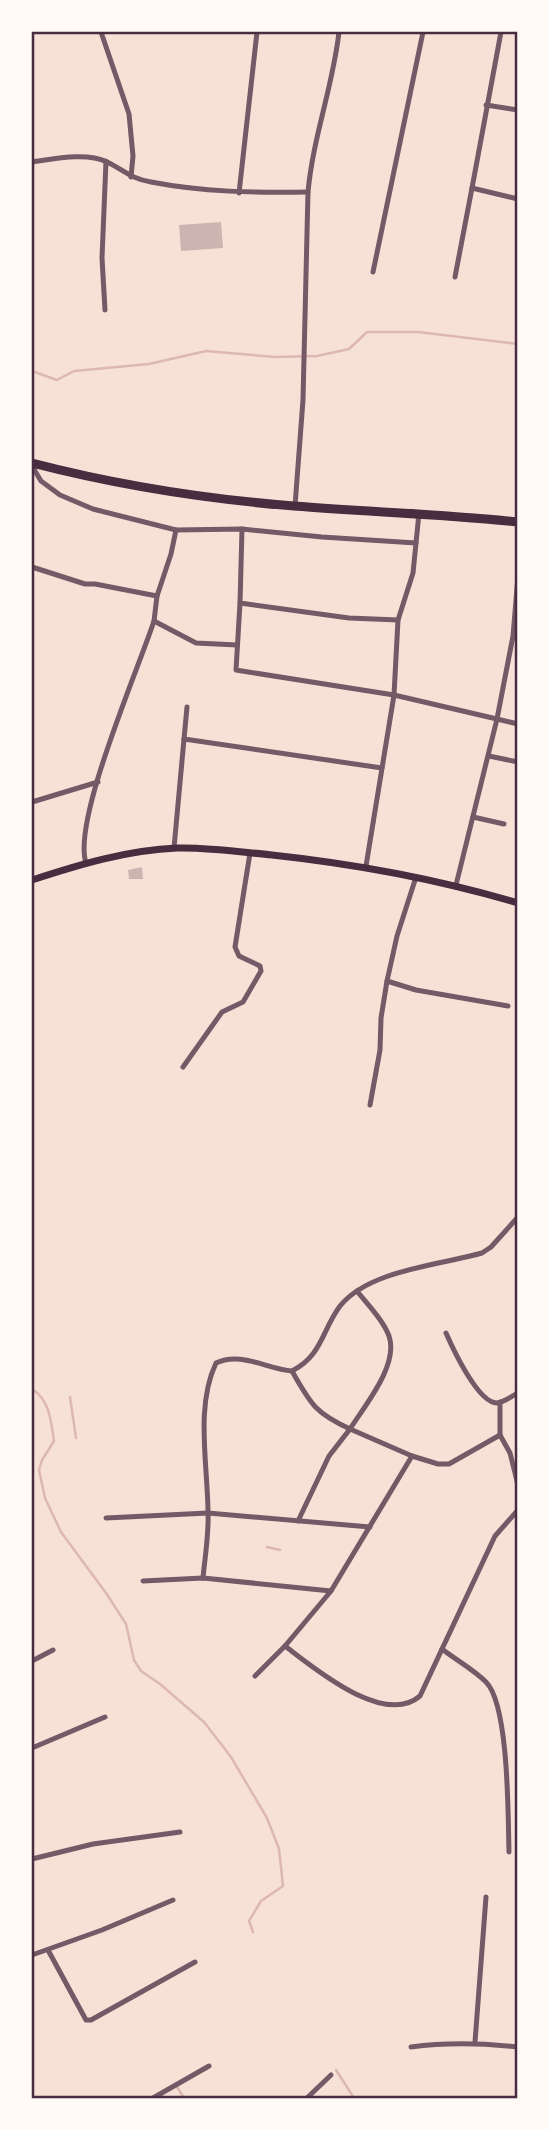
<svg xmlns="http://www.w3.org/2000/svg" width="549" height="2130" font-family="'Zilla Slab',serif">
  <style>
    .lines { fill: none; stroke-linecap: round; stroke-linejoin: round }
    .stream { stroke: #dcb8b0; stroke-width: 2.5 }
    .building { fill: #ccb4b1 }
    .minor { stroke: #755966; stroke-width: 5 }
    .secondary { stroke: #4a2c40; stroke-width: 7 }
    .trunk { stroke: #4a2c40; stroke-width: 9 }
    .neatline { fill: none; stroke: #4a2c40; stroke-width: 2.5 }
  </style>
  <rect width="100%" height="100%" fill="#f7e1d7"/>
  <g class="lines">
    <!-- stream -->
    <g class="stream">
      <path d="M32,371l25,9 17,-9 75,-7 57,-13 69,6 42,-1 32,-7 18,-17h51l100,12"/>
      <path d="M32,1389c18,11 19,33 22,52l-12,19 -3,10 6,28 16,34 45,61 20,31 8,36 7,11 19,13 44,38 27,35 36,61 12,31 4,37 -22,15 -12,20 4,11"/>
      <path d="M70,1397l6,41"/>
      <path d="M267,1547l13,3"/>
      <path d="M336,2070l18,28"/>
      <path d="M177,2087l7,11"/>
    </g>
  </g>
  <!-- building -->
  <g class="building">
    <path d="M221,222l2,26 -42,3 -2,-26z"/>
    <path d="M142,867l1,12h-14l-1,-9z"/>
  </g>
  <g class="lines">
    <!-- minor -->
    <g class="minor">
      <path d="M101,32l28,82 4,42 -2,21"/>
      <path d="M501,32l-29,156 46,11"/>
      <path d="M486,105l32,5"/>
      <path d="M32,162c22,-3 54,-10 75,0 17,8 24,17 44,20 52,10 103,11 157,10"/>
      <path d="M239,193l18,-161"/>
      <path d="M373,272l50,-240"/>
      <path d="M455,277l17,-89"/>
      <path d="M105,310l-3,-52 4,-97"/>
      <path d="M33,463l2,8 6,10 19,14 33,14 83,21 66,-1 80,8 94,6"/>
      <path d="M295,506l8,-106 5,-208c5,-55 25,-106 31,-160"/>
      <path d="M242,529l-2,74 109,15 49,2"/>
      <path d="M32,567l53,17h10l62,12 14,-42 5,-24"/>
      <path d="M518,576l-5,60 -16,83 21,5"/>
      <path d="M240,603l-4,67 158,25 103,24 -41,166"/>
      <path d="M154,621l42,22 41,2"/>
      <path d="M184,739l3,-32"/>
      <path d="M489,756l29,6"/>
      <path d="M32,802l66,-20"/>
      <path d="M473,817l31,7"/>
      <path d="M174,848l10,-109 198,29"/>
      <path d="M86,863c-14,-42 52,-193 68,-242l3,-25"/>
      <path d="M366,866l28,-171 4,-75 15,-47 6,-60"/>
      <path d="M416,877l-19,59 -10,45 29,9 92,16"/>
      <path d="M183,1067l39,-55 21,-10 18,-31 -1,-5 -21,-10 -4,-9 15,-94"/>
      <path d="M370,1105l10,-55 1,-32 6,-37"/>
      <path d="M446,1333c7,16 32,70 51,70 7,-1 15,-7 21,-10"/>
      <path d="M292,1371c19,33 22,41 58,58l-21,27 -31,65"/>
      <path d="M500,1402v33l10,18 8,32"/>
      <path d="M412,1456l26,8h11l51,-29"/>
      <path d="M106,1518l102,-5 162,14"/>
      <path d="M203,1578c2,-22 6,-44 5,-65 0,-47 -13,-106 8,-150 24,-12 51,6 76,8 30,-15 30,-41 48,-65 29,-36 100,-41 142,-53l9,-6 27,-30"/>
      <path d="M143,1581l60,-3 128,13"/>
      <path d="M285,1646c29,22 99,81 135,50l75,-160 23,-26"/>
      <path d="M442,1649c14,11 31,20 44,33 23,23 22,135 23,170"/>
      <path d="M32,1661l21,-11"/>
      <path d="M255,1676l30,-30 46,-55 81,-135 -62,-27c15,-24 49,-64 39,-93 -6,-16 -21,-31 -32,-45"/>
      <path d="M32,1748l73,-31"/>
      <path d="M32,1859l61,-15 87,-12"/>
      <path d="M48,1950l38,70h5l104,-58"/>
      <path d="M32,1955l70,-25 71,-30"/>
      <path d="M475,2042l11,-145"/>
      <path d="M411,2047c37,-5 70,-4 107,0"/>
      <path d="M153,2098l56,-32"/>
      <path d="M307,2098l24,-23"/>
    </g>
    <!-- secondary -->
    <path class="secondary" d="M32,880c46,-15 95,-30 145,-32 32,-1 63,4 95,7 84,9 165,24 246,48"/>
    <!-- trunk -->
    <path class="trunk" d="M32,463c85,22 173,36 262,43 75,6 149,8 224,16"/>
  </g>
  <!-- border -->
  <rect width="549" height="2130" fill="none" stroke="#fffaf5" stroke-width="66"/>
  <rect x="33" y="33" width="483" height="2064" class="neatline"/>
</svg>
